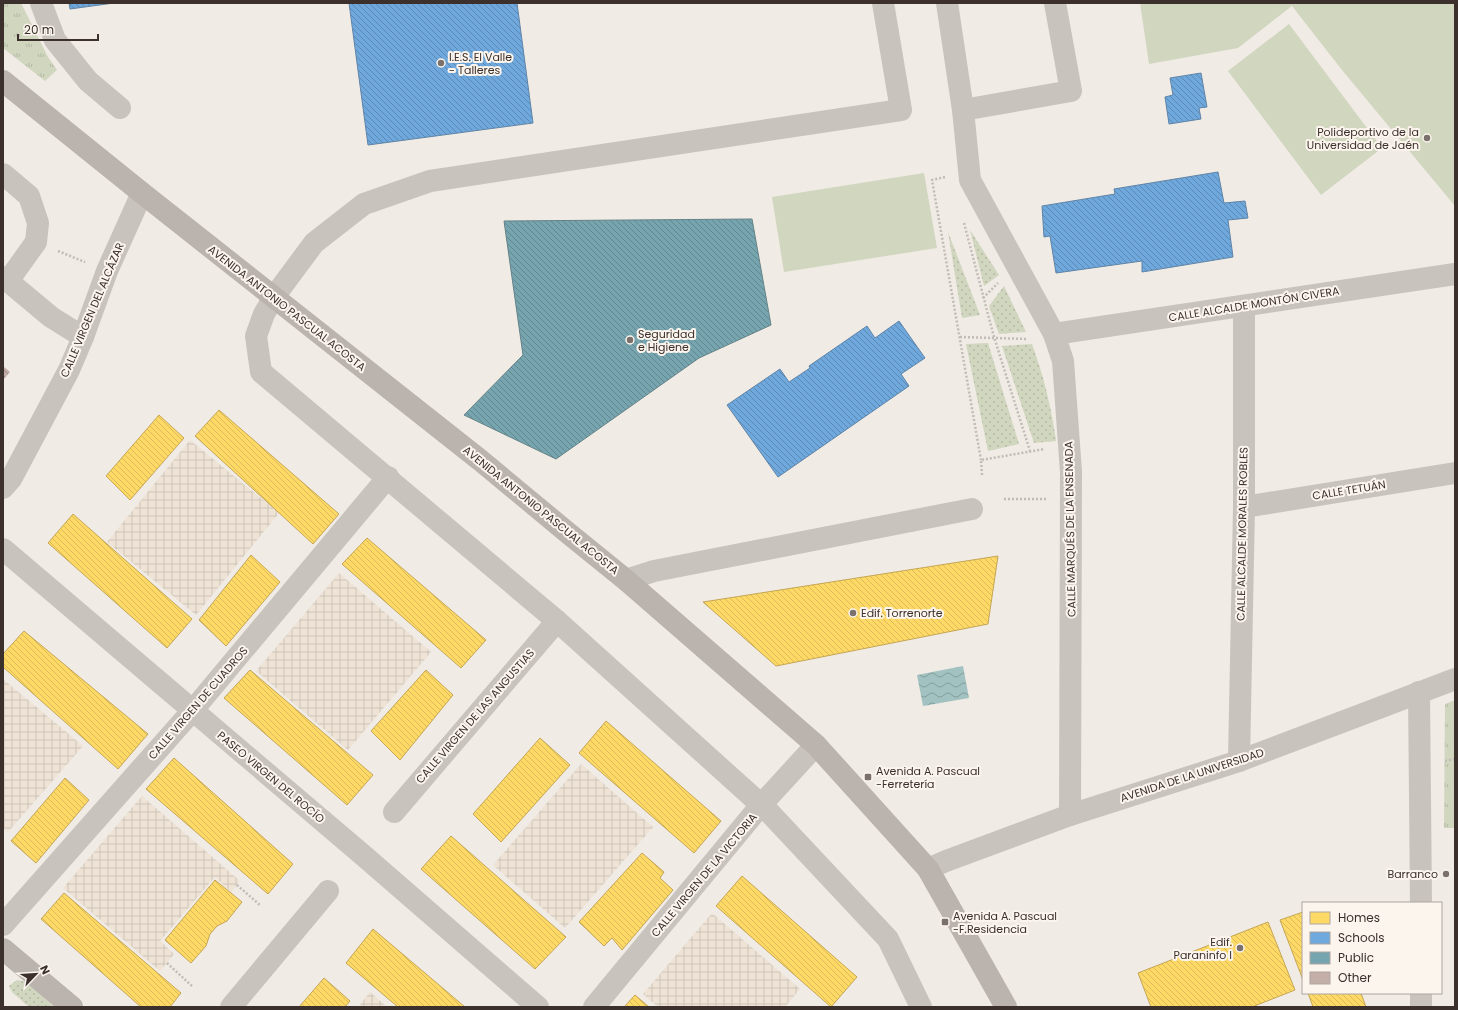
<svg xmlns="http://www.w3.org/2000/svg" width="1458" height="1010" font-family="Poppins,sans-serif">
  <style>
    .grass { fill: url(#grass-tufts) }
    .garden { fill: url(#garden-dots) }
    .pitch { fill: #d1d6bf }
    .plaza { fill: url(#plaza-grid) }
    .water { fill: url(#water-waves) }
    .homes { fill: url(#homes-back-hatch); stroke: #c4a654 }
    .schools { fill: url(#schools-back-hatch); stroke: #5f84a7 }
    .public { fill: url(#public-back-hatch); stroke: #648287 }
    .building { fill: url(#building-back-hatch) }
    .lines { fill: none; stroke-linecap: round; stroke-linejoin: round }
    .path { stroke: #c2bbb6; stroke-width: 2.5; stroke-dasharray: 2 2; stroke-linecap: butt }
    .street { stroke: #c9c3be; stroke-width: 22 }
    .secondary { stroke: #bab3ae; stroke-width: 22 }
    .poi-dot { fill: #7a716c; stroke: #fbf5ee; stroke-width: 1.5 }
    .labels { text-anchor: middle; stroke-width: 4; stroke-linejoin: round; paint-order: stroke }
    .poi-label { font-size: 11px; fill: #3b302b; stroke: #fbf5ee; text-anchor: start }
    .street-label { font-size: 11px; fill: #3b302b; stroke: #fbf5ee }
  </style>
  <defs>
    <pattern id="grass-tufts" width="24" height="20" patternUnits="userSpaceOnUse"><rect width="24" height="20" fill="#d1d6bf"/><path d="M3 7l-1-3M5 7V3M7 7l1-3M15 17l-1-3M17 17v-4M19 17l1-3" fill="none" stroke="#b4b8a4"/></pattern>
    <pattern id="garden-dots" width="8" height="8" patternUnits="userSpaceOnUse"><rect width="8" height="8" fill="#d1d6bf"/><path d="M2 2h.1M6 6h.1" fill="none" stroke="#b4b8a4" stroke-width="1.8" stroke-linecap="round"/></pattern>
    <pattern id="plaza-grid" width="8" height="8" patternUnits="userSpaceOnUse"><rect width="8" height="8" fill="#eee3d5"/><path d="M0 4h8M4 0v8" fill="none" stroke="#cdc3b7"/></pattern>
    <pattern id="water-waves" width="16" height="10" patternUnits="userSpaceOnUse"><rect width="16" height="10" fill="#a1c2c1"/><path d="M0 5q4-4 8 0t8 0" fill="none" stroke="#849e9d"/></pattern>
    <pattern id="homes-back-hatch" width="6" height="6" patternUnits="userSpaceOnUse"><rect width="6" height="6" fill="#ffd966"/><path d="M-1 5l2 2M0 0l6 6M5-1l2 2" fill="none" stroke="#dbbb59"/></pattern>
    <pattern id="schools-back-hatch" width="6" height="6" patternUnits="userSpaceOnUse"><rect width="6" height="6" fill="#6fa8dc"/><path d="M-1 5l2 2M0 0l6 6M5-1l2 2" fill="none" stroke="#5c89b3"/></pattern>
    <pattern id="public-back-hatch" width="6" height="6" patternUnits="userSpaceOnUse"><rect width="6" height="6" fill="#76a5af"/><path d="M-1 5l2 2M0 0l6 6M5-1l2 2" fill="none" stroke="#62878f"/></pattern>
    <pattern id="building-back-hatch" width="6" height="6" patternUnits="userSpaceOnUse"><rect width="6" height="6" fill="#c3afa7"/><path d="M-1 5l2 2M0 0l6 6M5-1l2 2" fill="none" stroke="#a08f88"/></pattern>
  </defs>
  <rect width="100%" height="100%" fill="#f0ebe5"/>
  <!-- grass -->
  <g class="grass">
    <path d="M3,3h18l27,54 9,13 -12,11 -42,-33z"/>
    <path d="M1455,700v128h-11l1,-124z"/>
  </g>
  <!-- garden -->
  <g class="garden">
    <path d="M970,230l29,45 -15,11z"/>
    <path d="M948,232l32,83 -18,3z"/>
    <path d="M1004,286l22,46 -27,2 -10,-28z"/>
    <path d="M988,343l31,101 -31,7 -22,-107z"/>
    <path d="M1032,344c12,33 19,62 24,97l-22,2 -32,-97z"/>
    <path d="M17,980l10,2 27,25h-25l-17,-15 -3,-6z"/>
  </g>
  <!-- pitch -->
  <g class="pitch">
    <path d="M1140,3h315v203l-113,-136 -50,-64 -54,42 -89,16z"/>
    <path d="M1289,24l93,124 -61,47 -93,-124z"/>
    <path d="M924,173l13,75 -153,24 -12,-75z"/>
  </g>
  <!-- plaza -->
  <g class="plaza">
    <path d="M190,440l89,73 -83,102 -89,-73z"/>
    <path d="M339,573l92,79 -83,98 -92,-79z"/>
    <path d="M3,679l80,67 -75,86 -5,-4z"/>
    <path d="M581,764l72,63 -88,101 -72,-63z"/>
    <path d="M142,796l98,85 -9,11 -16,-15 -55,64 14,13 -14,17 -97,-83z"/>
    <path d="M712,913l88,76 -15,18h-127l-15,-13z"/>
    <path d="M370,992l17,15h-29z"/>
  </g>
  <!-- water -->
  <path class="water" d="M963,666l6,32 -46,8 -6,-31z"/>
  <!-- homes -->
  <g class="homes">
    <path d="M219,410l120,104 -26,30 -118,-108z"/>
    <path d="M159,415l25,23 -54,62 -24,-24z"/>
    <path d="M73,514l119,105 -25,29 -119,-105z"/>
    <path d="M367,538l119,102 -25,28 -119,-104z"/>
    <path d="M251,555l29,27 -54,64 -27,-26z"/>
    <path d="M998,556l-10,68 -212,42 -73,-64z"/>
    <path d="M24,631l124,103 -30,35 -115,-102v-13z"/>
    <path d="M250,670l123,105 -26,30 -123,-107z"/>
    <path d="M426,670l27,25 -53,65 -29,-29z"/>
    <path d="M606,721l115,100 -27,32 -115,-100z"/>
    <path d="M540,738l30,27 -69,77 -28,-28z"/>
    <path d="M174,758l119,106 -25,30 -122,-105z"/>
    <path d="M65,778l24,22 -53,63 -25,-22z"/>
    <path d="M451,836l115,101 -31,32 -114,-100z"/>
    <path d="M642,853l22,19 -4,6 13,12 -51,60 -10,-12 -8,8 -25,-24z"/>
    <path d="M742,876l115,101 -26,30 -115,-101z"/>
    <path d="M215,880l27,22 -15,19 -10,5 -7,8 -4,12 -15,17 -26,-23z"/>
    <path d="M64,893l117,100 -11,14h-29l-100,-88z"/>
    <path d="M1303,912v68l-23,-60z"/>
    <path d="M1268,922l27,68 -43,17h-101l-13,-34z"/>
    <path d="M373,929l92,78h-67l-52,-44z"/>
    <path d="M324,978l26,23 -5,6h-46z"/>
    <path d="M1308,993h53l5,14h-53z"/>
    <path d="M635,995l14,12h-25z"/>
  </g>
  <!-- schools -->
  <g class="schools">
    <path d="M69,3h45l-44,6z"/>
    <path d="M349,3h168l16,120 -165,22z"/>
    <path d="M1201,73l6,34 -8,1 2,11 -32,5 -4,-27 8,-2 -3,-17z"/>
    <path d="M1218,172l6,31 21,-2 3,17 -20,2 5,37 -91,15v-11l-86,12 -6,-37 -6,1 -2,-31 73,-12 -1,-5z"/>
    <path d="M899,321l26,37 -24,16 8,12 -131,91 -51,-72 53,-36 9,13 21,-14 -1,-2 58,-40 8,12z"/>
  </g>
  <!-- public -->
  <path class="public" d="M752,219l19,106 -72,33 -143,101 -92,-44 59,-60 -19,-134z"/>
  <!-- building -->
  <path class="building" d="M3,366l7,6 -7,8z"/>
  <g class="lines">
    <!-- path -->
    <g class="path">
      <path d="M945,177l-13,3 49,280"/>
      <path d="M964,223l30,114 36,114"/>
      <path d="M58,251l27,11"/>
      <path d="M983,298l15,-15"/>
      <path d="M960,337l68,2"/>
      <path d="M982,475l-1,-15 64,-11"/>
      <path d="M1004,499h42"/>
      <path d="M1445,761l10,-2"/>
      <path d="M237,885l24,21"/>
      <path d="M167,963l26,24"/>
    </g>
    <!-- street -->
    <g class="street">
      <path d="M41,3l14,37 33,41 32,27"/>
      <path d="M883,3l18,107 -471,71 -66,23 -50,39 -40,54 -10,17 -8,22 5,36 296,249 211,190 120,128 33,68"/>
      <path d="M947,3l16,107 7,70 84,154 9,27 8,111 -1,343"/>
      <path d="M963,110l108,-19 -16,-88"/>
      <path d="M3,174l26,22 9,27 -2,19 -28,39"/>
      <path d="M3,277l48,40 32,20"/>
      <path d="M1054,334l401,-60"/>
      <path d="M3,488l8,-9 58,-109 14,-33 24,-66 35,-78"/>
      <path d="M1244,507l211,-34"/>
      <path d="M3,549l361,307 174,151"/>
      <path d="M626,580l28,-9 318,-62"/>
      <path d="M1419,692l2,211"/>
      <path d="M1239,761l5,-254v-201"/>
      <path d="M394,812l163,-191"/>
      <path d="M928,869l18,-8 124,-46 169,-54 216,-82"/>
      <path d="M3,925l190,-215 195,-233"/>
      <path d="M1421,993v14"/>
      <path d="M231,1007l97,-116"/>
      <path d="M594,1007l167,-202 55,-60"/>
    </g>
    <!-- secondary -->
    <g class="secondary">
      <path d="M3,81l139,112 338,267 88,73 58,47 190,165 112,124 78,138"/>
      <path d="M3,949l69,58"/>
    </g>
  </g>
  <!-- markers -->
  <g class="poi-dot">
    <circle cx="441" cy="63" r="4"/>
    <circle cx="1427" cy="138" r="4"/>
    <circle cx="630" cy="340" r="4"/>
    <circle cx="853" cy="613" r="4"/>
    <rect x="864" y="773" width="8" height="8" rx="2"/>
    <circle cx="1446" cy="874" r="4"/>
    <rect x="941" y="918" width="8" height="8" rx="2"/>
    <circle cx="1240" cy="948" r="4"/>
  </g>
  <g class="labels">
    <!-- poi labels -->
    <g class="poi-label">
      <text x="449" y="61">I.E.S. El Valle<tspan x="449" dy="13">- Talleres</tspan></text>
      <text x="1419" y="136" text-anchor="end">Polideportivo de la<tspan x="1419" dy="13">Universidad de Jaén</tspan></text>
      <text x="638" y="338">Seguridad<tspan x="638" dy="13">e Higiene</tspan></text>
      <text x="861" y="617">Edif. Torrenorte</text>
      <text x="876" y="775">Avenida A. Pascual<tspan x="876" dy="13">-Ferretería</tspan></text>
      <text x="1438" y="878" text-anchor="end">Barranco</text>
      <text x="953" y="920">Avenida A. Pascual<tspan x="953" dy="13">-F.Residencia</tspan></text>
      <text x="1232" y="946" text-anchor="end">Edif.<tspan x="1232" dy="13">Paraninfo I</tspan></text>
    </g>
    <!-- street labels -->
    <g class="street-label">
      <text transform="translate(1254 304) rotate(-9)" y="4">CALLE ALCALDE MONTÓN CIVERA</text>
      <text transform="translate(287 308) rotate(38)" y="4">AVENIDA ANTONIO PASCUAL ACOSTA</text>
      <text transform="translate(92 310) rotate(-67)" y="4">CALLE VIRGEN DEL ALCÁZAR</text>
      <text transform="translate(1349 490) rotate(-9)" y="4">CALLE TETUÁN</text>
      <text transform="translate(541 510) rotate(39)" y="4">AVENIDA ANTONIO PASCUAL ACOSTA</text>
      <text transform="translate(1070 529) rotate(-91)" y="4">CALLE MARQUÉS DE LA ENSENADA</text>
      <text transform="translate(1242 534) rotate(-89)" y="4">CALLE ALCALDE MORALES ROBLES</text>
      <text transform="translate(198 703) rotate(-49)" y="4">CALLE VIRGEN DE CUADROS</text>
      <text transform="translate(475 716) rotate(-49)" y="4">CALLE VIRGEN DE LAS ANGUSTIAS</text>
      <text transform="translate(1192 775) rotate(-18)" y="4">AVENIDA DE LA UNIVERSIDAD</text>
      <text transform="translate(271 777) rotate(40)" y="4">PASEO VIRGEN DEL ROCÍO</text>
      <text transform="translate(704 875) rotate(-50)" y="4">CALLE VIRGEN DE LA VICTORIA</text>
    </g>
  </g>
  <!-- border -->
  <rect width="1458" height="1010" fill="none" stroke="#3b302b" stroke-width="8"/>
  <!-- legend -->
  <rect x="1302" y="902" width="140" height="92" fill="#fbf5ee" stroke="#aea6a0"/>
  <rect x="1310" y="912" width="20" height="12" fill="#ffd966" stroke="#aea6a0"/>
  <text x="1338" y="922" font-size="12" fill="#3b302b">Homes</text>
  <rect x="1310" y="932" width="20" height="12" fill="#6fa8dc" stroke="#aea6a0"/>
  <text x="1338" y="942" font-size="12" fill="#3b302b">Schools</text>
  <rect x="1310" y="952" width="20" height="12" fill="#76a5af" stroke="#aea6a0"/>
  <text x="1338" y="962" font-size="12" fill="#3b302b">Public</text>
  <rect x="1310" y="972" width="20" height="12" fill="#c3afa7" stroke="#aea6a0"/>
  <text x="1338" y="982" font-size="12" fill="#3b302b">Other</text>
  <!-- north arrow -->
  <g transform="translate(36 974) rotate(65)" stroke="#fbf5ee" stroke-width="3" paint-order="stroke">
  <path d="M0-3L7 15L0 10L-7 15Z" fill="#3b302b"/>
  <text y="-6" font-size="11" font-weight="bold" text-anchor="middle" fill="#3b302b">N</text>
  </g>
  <!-- scale -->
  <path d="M18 34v6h80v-6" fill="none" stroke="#3b302b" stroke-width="2"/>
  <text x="24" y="34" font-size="12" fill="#3b302b" stroke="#fbf5ee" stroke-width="3" paint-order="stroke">20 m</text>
</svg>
